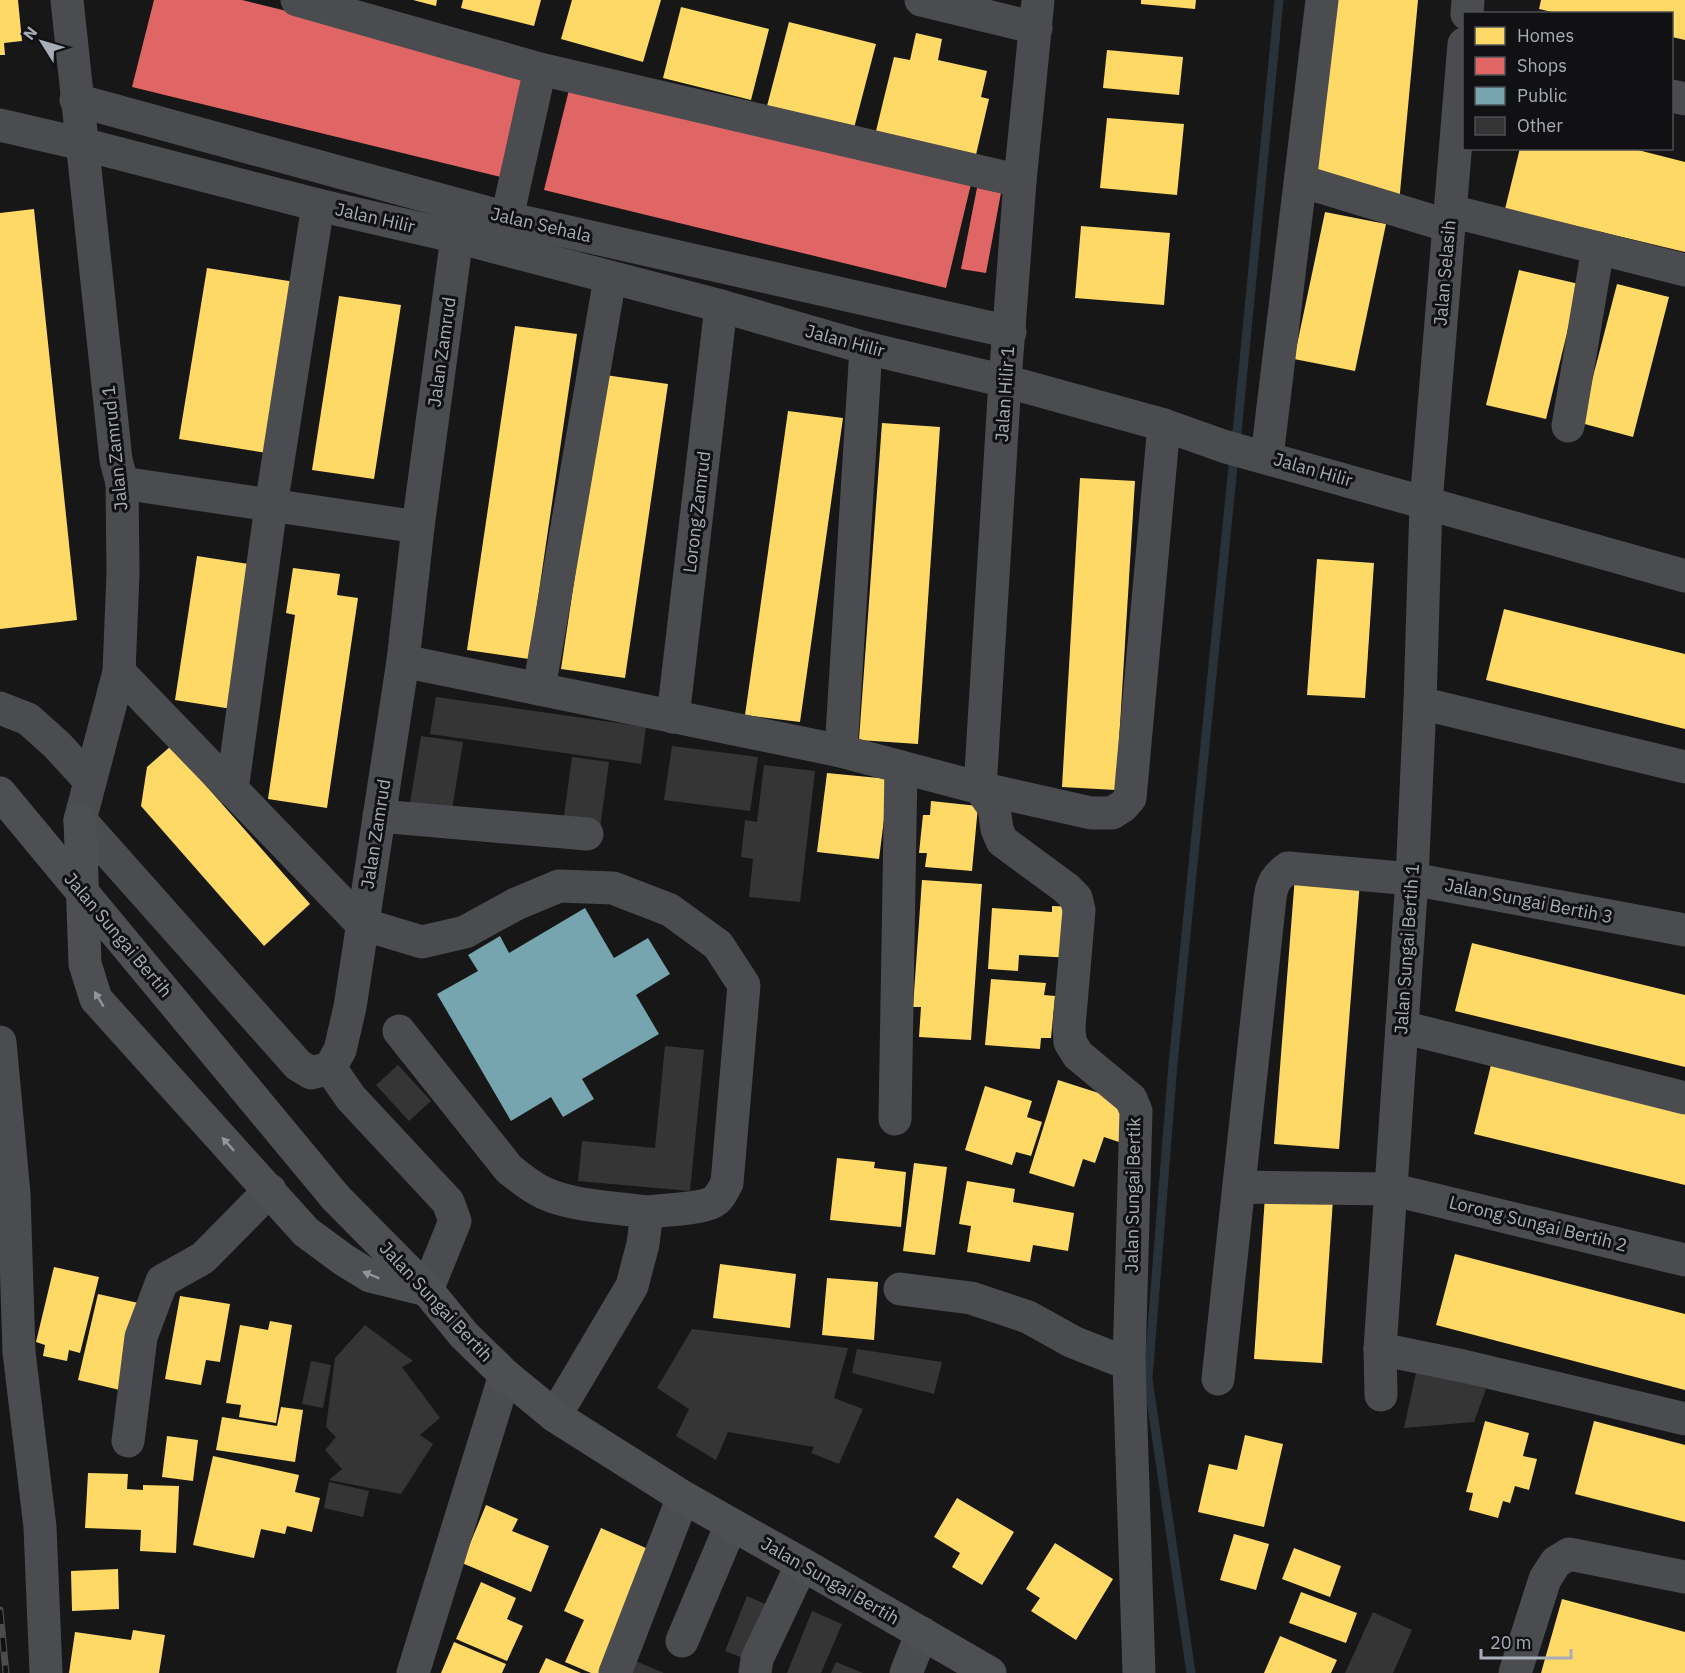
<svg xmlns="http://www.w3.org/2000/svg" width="1685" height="1673" font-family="'IBM Plex Sans',sans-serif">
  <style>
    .homes { fill: #ffd966 }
    .shops { fill: #e06666 }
    .public { fill: #76a5af }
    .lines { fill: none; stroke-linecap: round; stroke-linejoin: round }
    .stream { stroke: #2a3239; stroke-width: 9 }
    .building { fill: #353536 }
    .minor { stroke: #4b4c50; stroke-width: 33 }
    .major { stroke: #4d4f52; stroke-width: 33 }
    .rail-casing { stroke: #4b4c4f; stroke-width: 7 }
    .rail { stroke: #111113; stroke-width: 4.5; stroke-dasharray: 14; stroke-linecap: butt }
    .major-bridge { stroke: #4d4f52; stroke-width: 33 }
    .oneway { fill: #91969e }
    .labels { text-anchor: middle; stroke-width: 6; stroke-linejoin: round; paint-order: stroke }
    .street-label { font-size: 18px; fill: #a8adb8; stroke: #111113 }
  </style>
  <rect width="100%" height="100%" fill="#171717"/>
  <!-- homes -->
  <g class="homes">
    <path d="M0,0h18l4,41 -18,2 1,12h-5z"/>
    <path d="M413,0h24l-1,6z"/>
    <path d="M463,0h78l-7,26 -73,-18z"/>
    <path d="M572,0h89l-18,62 -82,-23z"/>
    <path d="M1141,0h55l-1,9 -54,-5z"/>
    <path d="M1332,0h86l-19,203 -87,-21z"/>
    <path d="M1541,0h144v40l-13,-3v-23h-111l-22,-5z"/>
    <path d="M681,7l88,22 -18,71 -88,-22z"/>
    <path d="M789,22l87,22 -22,84 -87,-22z"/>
    <path d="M916,33l26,6 -4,21 49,11 -6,26 8,2 -14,60 -100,-24 19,-78 16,3z"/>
    <path d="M1107,50l76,7 -4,38 -76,-7z"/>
    <path d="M1107,118l77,6 -7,71 -77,-7z"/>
    <path d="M1520,148h110l55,14v90l-180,-43z"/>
    <path d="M34,209l43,411 -77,9v-416z"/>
    <path d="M1325,212l61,12 -31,147 -61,-12z"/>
    <path d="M1081,226l89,7 -6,72 -89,-7z"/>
    <path d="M207,268l88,14 -28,171 -88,-14z"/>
    <path d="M1519,270l60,14 -33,135 -60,-14z"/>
    <path d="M1617,284l52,13 -36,140 -52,-14z"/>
    <path d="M339,296l62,9 -27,174 -62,-9z"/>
    <path d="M515,326l62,8 -48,325 -62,-9z"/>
    <path d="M605,375l63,9 -43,294 -64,-9z"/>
    <path d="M788,411l55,7 -43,304 -55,-7z"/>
    <path d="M882,423l58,4 -22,317 -59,-4z"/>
    <path d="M1080,478l55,3 -19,309 -54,-3z"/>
    <path d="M197,556l58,9 -23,144 -57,-9z"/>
    <path d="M1317,559l57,4 -9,135 -58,-3z"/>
    <path d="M293,568l47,6 -3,21 21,3 -31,210 -59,-9 27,-184 -9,-2z"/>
    <path d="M1504,609l181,45v75l-199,-49z"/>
    <path d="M171,746l139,158 -46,42 -123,-140 6,-39z"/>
    <path d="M827,773l62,6 -10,80 -62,-7z"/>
    <path d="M931,801l47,5 -6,65 -47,-4 2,-14h-8l4,-38h7z"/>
    <path d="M1295,876l65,5 -21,268 -65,-5z"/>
    <path d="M922,880l60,4 -11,156 -52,-3 2,-30h-8z"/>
    <path d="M1052,906l23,1 -3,51 -53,-3 -1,16 -30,-2 4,-61 60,4z"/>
    <path d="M1472,943l213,52v72l-230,-56z"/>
    <path d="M991,979l55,4 -2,12 11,1 -4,42h-10l-1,11 -55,-4z"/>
    <path d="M1491,1065l194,47v73l-211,-51z"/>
    <path d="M1058,1080l47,15 -1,3 27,9 -12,35 -15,-5 -9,26 -12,-4 -9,28 -45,-14z"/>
    <path d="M985,1086l47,15 -5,16 15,5 -11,34 -15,-4 -4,13 -47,-15z"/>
    <path d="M837,1158l38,4 -1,6 32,4 -5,55 -71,-7z"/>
    <path d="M914,1163l33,4 -12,88 -32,-4z"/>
    <path d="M967,1181l48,8 -2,13 61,11 -6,38 -35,-6 -3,17 -63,-10 4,-26 -12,-2z"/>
    <path d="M1265,1196l68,3 -11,164 -68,-4z"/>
    <path d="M1455,1254l230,60v76l-249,-65z"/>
    <path d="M720,1264l76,10 -6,54 -77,-10z"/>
    <path d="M54,1267l45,10 -19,76 -11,-3 -2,11 -24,-5 2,-11 -9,-3z"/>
    <path d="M827,1278l51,4 -4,58 -52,-5z"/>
    <path d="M98,1294l45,10 -19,87 -46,-11z"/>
    <path d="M180,1296l50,8 -10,58 -14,-2 -5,25 -36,-6z"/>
    <path d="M270,1321l22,4 -16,98 -37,-6 2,-12 -15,-2 14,-78 28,5z"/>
    <path d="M281,1407l22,3 -8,52 -79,-12 6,-33 55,9z"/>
    <path d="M1485,1421l44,12 -6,23 14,3 -8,31 -14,-4 -5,17 -7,-2 -5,17 -29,-8 4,-17 -7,-1z"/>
    <path d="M1594,1421l91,24v77l-110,-28z"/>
    <path d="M1245,1435l38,9 -19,83 -66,-15 11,-48 28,6z"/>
    <path d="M167,1436l31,4 -5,41 -31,-4z"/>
    <path d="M213,1456l86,19 -4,17 25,6 -8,34 -25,-6 -2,8 -24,-5 -7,29 -61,-13z"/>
    <path d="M88,1473l40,1 -1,15 16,1v-5l36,1 -3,67 -36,-2 1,-21 -56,-2z"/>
    <path d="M957,1498l57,34 -32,53 -30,-18 8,-14 -26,-16z"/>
    <path d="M486,1505l32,14 -6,12 37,15 -18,46 -69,-29z"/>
    <path d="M601,1528l56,25 -54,120h-12l-26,-11 19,-42 -20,-9z"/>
    <path d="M1234,1534l35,10 -13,46 -36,-10z"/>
    <path d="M1055,1543l58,36 -37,61 -45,-29 9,-13 -14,-9z"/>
    <path d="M1294,1548l47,18 -11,31 -48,-18z"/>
    <path d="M118,1569l1,40 -47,2 -1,-40z"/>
    <path d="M481,1582l35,16 -9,21 16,7 -16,35 -51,-22z"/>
    <path d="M1301,1592l56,21 -11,30 -57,-20z"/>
    <path d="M1562,1599l123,33v41h-144z"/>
    <path d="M133,1630l32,5 -6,38h-90l6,-41 56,8z"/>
    <path d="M1280,1636l57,24 -6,13h-67z"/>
    <path d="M454,1642l52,22 -4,9h-61z"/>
    <path d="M546,1658l35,15h-42z"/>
  </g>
  <!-- shops -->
  <g class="shops">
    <path d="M154,0h88l306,75 -27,107 -389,-95z"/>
    <path d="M570,86l401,98 -25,104 -402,-98z"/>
    <path d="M977,188l24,5 -15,80 -25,-4z"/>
  </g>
  <!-- public -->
  <path class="public" d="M585,908l29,50 34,-20 22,36 -34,21 23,39 -77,45 12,20 -31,18 -12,-20 -40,24 -74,-127 41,-23 -10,-16 32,-19 9,17z"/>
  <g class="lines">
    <!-- stream -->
    <g class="stream">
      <path d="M1236,443l43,-443"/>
      <path d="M1191,1673l-43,-294 25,-315 61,-608"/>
    </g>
  </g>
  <!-- building -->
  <g class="building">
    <path d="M436,697l210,30 -5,37 -211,-30z"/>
    <path d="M421,736l42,6 -12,74 -42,-7z"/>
    <path d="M672,746l86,11 -8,54 -86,-11z"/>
    <path d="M572,757l37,5 -10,73 -37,-4z"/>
    <path d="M764,765l51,6 -15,131 -51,-5 4,-38 -12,-2 4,-37 12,2z"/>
    <path d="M665,1046l39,4 -14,141 -112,-10 4,-40 73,7z"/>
    <path d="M398,1065l33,36 -22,20 -33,-36z"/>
    <path d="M365,1325l48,36 -11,6 38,51 -20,17 13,9 -32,50 -72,-14 13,-11 -17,-19 11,-13 -10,-10 9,-69z"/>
    <path d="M692,1329l156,19 -14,50 29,11 -24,55 -28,-11 3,-6 -86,-15 -12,28 -40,-24 13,-27 -32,-21z"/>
    <path d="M857,1349l85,13 -8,32 -82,-21z"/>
    <path d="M311,1361l20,4 -8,43 -21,-4z"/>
    <path d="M1417,1368l69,21 -12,33 -70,6z"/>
    <path d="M329,1482l40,9 -6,26 -39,-9z"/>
    <path d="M747,1596l23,10 -22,54 -23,-9z"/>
    <path d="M812,1611l30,13 -21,49h-34z"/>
    <path d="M1373,1612l39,18 -19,43h-48z"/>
    <path d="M633,1660l31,13h-36z"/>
    <path d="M836,1662l27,11h-32z"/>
  </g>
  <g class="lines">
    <!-- minor -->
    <g class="minor">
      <path d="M67,0l49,460 6,23 1,90 -4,99 -39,148 218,245 13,8 19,-5 10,-18 10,-43 53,-346 15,-134 39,-290"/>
      <path d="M297,0l243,69 480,112"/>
      <path d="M921,0l115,28"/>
      <path d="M1467,14l1,-14"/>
      <path d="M1672,96l13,3"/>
      <path d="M76,100l431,118 503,114"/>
      <path d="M0,125l82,19 236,61 139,32 264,69 145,42 139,33 159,44 59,21 462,130"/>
      <path d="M1301,181l148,45"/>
      <path d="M1451,211l234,59"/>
      <path d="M507,218l33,-149"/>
      <path d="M1568,426l30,-178"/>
      <path d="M1267,457l55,-457"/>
      <path d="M122,483l296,44"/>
      <path d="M403,661l438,90 139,37 111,25h21l11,-7 7,-8 34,-373"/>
      <path d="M119,672l243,252 60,18 43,-10 51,-28 43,-18 54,2 57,22 48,35 26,40 -17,198c-4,7 -7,15 -14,19 -12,7 -51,8 -66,10l-4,32 -11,42 -77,130"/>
      <path d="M539,689l71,-411"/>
      <path d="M1420,703l265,64"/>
      <path d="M0,708l28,11 29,26 33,36"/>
      <path d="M673,717l48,-411"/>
      <path d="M841,751l25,-403"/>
      <path d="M980,788l14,20 3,21 5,12 64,47 10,10 3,12 -10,117 1,15 8,13 53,44 5,12 -7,253 10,309"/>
      <path d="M980,788l25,-407 15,-200 18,-181"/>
      <path d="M232,790l39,-284 47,-301"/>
      <path d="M379,816l208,18"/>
      <path d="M1402,1027l283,71"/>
      <path d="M399,1031l110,138c11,9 22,18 35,24 31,14 70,14 103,19"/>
      <path d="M0,1042l14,152 5,158 21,175 6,146"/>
      <path d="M330,1068l21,30 97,104 7,19 -28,69"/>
      <path d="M895,1119l6,-352"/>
      <path d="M1240,1187l150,2 295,71"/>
      <path d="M900,1289l71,9 57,19 45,25 56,22"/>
      <path d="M1380,1349l83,17 222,53"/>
      <path d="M1218,1379l52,-481c2,-15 6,-21 18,-30l124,11 273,51"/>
      <path d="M1381,1395l-1,-46 32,-470 8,-176 6,-200 38,-459"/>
      <path d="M128,1441l13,-104 21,-56 41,-23 67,-68"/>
      <path d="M682,1641l49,-116"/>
      <path d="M413,1673l92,-298"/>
      <path d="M615,1673l68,-176"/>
      <path d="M755,1673l2,-14 45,-95"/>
      <path d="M906,1673l16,-40"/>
      <path d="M1515,1673l30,-94 11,-17 13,-8 116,23"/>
    </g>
    <!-- major -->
    <g class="major">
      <path d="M80,820l5,144 11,35 210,233 38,28 26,16 57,14"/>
      <path d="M336,1198l91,92 37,45 41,40 50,41 128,81 119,67 188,109"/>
    </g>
    <!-- rail casing -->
    <g class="rail-casing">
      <path id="rail" d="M0,1610l6,63"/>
    </g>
    <!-- rail -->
    <use href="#rail" class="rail"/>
    <!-- major-bridge -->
    <path class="major-bridge" d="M0,793l336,405"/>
  </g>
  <!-- one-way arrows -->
  <defs><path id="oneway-solid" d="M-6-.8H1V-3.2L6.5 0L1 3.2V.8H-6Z" transform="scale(1.5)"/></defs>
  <g class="oneway">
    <use href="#oneway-solid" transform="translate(99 999) rotate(-121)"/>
    <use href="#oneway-solid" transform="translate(228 1144) rotate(-132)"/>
    <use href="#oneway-solid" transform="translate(371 1275) rotate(-158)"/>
  </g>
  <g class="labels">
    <!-- street labels -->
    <g class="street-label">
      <text transform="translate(375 218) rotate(13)" y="6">Jalan Hilir</text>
      <text transform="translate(541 225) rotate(13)" y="6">Jalan Sehala</text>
      <text transform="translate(1445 273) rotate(-85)" y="6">Jalan Selasih</text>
      <text transform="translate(845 341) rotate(15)" y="6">Jalan Hilir</text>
      <text transform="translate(442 352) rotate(-82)" y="6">Jalan Zamrud</text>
      <text transform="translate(1005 394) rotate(-86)" y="6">Jalan Hilir 1</text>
      <text transform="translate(115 448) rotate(-96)" y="6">Jalan Zamrud 1</text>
      <text transform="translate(1313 470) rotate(16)" y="6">Jalan Hilir</text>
      <text transform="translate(697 512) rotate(-83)" y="6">Lorong Zamrud</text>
      <text transform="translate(376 834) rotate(-81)" y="6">Jalan Zamrud</text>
      <text transform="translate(1529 901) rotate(11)" y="6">Jalan Sungai Bertih 3</text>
      <text transform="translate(118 935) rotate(50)" y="6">Jalan Sungai Bertih</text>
      <text transform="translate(1407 949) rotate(-86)" y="6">Jalan Sungai Bertih 1</text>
      <text transform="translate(1133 1195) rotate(-89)" y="6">Jalan Sungai Bertik</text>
      <text transform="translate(1538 1224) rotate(14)" y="6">Lorong Sungai Bertih 2</text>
      <text transform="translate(436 1302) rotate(47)" y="6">Jalan Sungai Bertih</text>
      <text transform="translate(830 1581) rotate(30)" y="6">Jalan Sungai Bertih</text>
    </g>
  </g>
  <!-- legend -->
  <rect x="1463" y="12" width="210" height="138" fill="#111113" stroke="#4d4f55" stroke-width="1.5"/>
  <rect x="1475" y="27" width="30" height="18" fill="#ffd966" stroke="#4d4f55" stroke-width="1.5"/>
  <text x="1517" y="42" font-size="18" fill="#a8adb8">Homes</text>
  <rect x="1475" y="57" width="30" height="18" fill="#e06666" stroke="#4d4f55" stroke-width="1.5"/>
  <text x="1517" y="72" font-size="18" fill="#a8adb8">Shops</text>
  <rect x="1475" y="87" width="30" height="18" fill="#76a5af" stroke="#4d4f55" stroke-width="1.5"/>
  <text x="1517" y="102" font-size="18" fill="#a8adb8">Public</text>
  <rect x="1475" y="117" width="30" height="18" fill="#353536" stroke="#4d4f55" stroke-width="1.5"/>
  <text x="1517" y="132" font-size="18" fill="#a8adb8">Other</text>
  <!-- north arrow -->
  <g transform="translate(42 42) rotate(307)" stroke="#111113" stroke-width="4.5" paint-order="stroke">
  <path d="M0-4.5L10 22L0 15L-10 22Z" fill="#a8adb8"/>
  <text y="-9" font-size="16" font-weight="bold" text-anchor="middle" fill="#a8adb8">N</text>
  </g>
  <!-- scale -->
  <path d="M1481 1649v9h90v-9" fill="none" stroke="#a8adb8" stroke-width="3"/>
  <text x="1490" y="1649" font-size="18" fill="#a8adb8" stroke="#111113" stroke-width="4.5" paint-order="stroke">20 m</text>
</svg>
